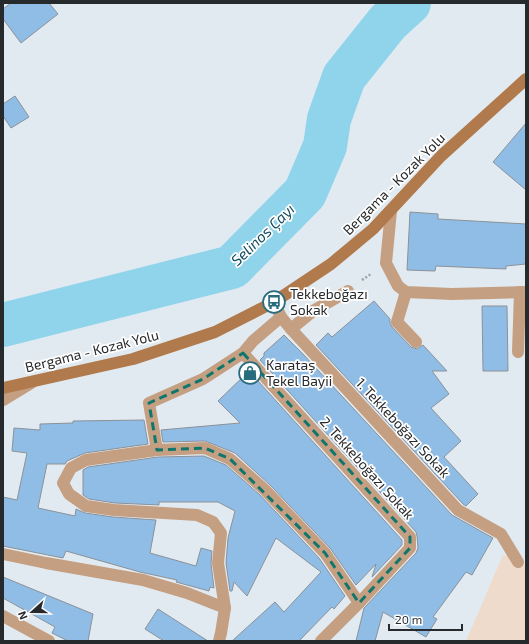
<svg xmlns="http://www.w3.org/2000/svg" width="529" height="644" font-family="'Exo 2',sans-serif">
  <style>
    .education { fill: #eedbcb }
    .lines { fill: none; stroke-linecap: round; stroke-linejoin: round }
    .river { stroke: #90d4ec; stroke-width: 44 }
    .building { fill: #90bde6; stroke: #8b9198 }
    .path { stroke: #999fa4; stroke-width: 2.5; stroke-dasharray: 2 2; stroke-linecap: butt }
    .street { stroke: #c59f81; stroke-width: 12 }
    .secondary { stroke: #b17a4c; stroke-width: 12 }
    .marked { fill: none; stroke: #0f766e; stroke-width: 3; stroke-dasharray: 8 5; stroke-linejoin: round }
    .labels { text-anchor: middle; stroke-width: 3.5; stroke-linejoin: round; paint-order: stroke }
    .street-label { font-size: 14px; fill: #272a2c; stroke: #fff }
    .poi-label { font-size: 14px; fill: #272a2c; stroke: #fff; text-anchor: start }
    .water-label { font-size: 15px; font-style: italic; fill: #114b5c; stroke: #fff }
  </style>
  <rect width="100%" height="100%" fill="#e2eaf1"/>
  <!-- education -->
  <path class="education" d="M503,555l23,10v76h-60z"/>
  <g class="lines">
    <!-- river -->
    <path class="river" d="M3,325l229,-58 73,-74 20,-47 4,-27 15,-42 44,-55 21,-19"/>
  </g>
  <!-- building -->
  <g class="building">
    <path d="M11,3h38l9,11 -37,29 -18,-24v-10z"/>
    <path d="M15,96l14,21 -18,11 -8,-12v-12z"/>
    <path d="M526,123v67l-33,-28z"/>
    <path d="M410,212l28,2v5l88,5v40l-20,2v3l-70,-3 -1,5 -28,-1z"/>
    <path d="M374,301l16,18v4l2,4 19,20 6,2 6,-4 24,26h-15l17,23 -18,14 30,33 -17,16 34,37 -12,12 -3,-2 -147,-159 12,-12 4,4z"/>
    <path d="M482,306h25l1,65h-25z"/>
    <path d="M284,335l19,19 149,161 41,23 -21,37 -6,-3 -33,45 4,2 -11,18 -43,-25 -8,29h-19l8,-33 52,-55 2,-5 -1,-12 -1,-4 -156,-172 4,-4v-3z"/>
    <path d="M249,371l153,169v5l-30,32 4,-13 -20,21 -26,-37 -60,-63 -35,-32 -30,-12 -42,1 -2,-12 79,-7 -22,-22z"/>
    <path d="M144,420l4,24 -63,9 -18,8 -2,3h-18l-9,44 37,8 1,-7 9,4 28,4 43,3 -6,33 46,13 5,-18 11,3 -1,13 3,24 -4,-1 -1,4 -33,-9 1,-2 -37,-8 -74,-21 -3,7 -60,-12v-49l14,3 10,-47 -15,-2 2,-23 26,2v-6l33,-1v-2z"/>
    <path d="M204,456l22,9 34,30 59,63 26,38 -11,13 -2,-2 -33,34h-67l43,-39 9,10 37,-40 -45,-34 -29,58 -13,-14 -2,9h-2l-4,-28 2,-25 7,-27 -17,-9h-59v3l-44,-2 -26,-4 -6,-4v-25l5,-3 70,-10z"/>
    <path d="M3,577l90,37 -5,27h-20l-16,-8 3,-6 -52,-29z"/>
    <path d="M158,609l50,32h-44l-19,-12z"/>
  </g>
  <g class="lines">
    <!-- path -->
    <path class="path" d="M362,280l9,-6"/>
    <!-- street -->
    <g class="street">
      <path d="M391,211l-5,52 12,23 8,6 46,2 74,-2"/>
      <path d="M406,292l-9,30 19,20"/>
      <path d="M274,302l7,15 10,12 167,181 43,24 17,28"/>
      <path d="M291,329l22,-18 35,-20"/>
      <path d="M518,352l2,-60"/>
      <path d="M243,353l167,184v11l-51,55 -38,38"/>
      <path d="M3,400l28,-17"/>
      <path d="M157,450l-8,-47 54,-24 40,-26 10,-12 28,-24"/>
      <path d="M3,554l43,9 97,17 44,13 38,15"/>
      <path d="M3,616l46,25"/>
      <path d="M219,641l2,-8 4,-25 -7,-45 3,-30 -8,-11 -16,-7 -83,-5 -28,-4 -17,-12 -6,-11 8,-15 15,-8 71,-10 48,-2 25,11 35,31 60,63 34,50"/>
    </g>
    <!-- secondary -->
    <path class="secondary" d="M3,388l130,-29 82,-27 59,-30 57,-38 42,-35 68,-73 85,-77"/>
  </g>
  <!-- marked area -->
  <path class="marked" d="M243,353l167,184v11l-51,55 -34,-50 -95,-94 -25,-11 -48,2 -8,-47 54,-24z"/>
  <!-- icons -->
  <defs>
    <g id="bus-ring" transform="scale(1.15)"><circle r="9.5" fill="#fff" stroke="#296c7d" stroke-width="1.5"/><path d="M-5-6H5V4H4V6H2V4H-2V6H-4V4H-5ZM-3.5-4V0h7V-4ZM-3.5 1.2v1.5H-2V1.2ZM2 1.2v1.5H3.5V1.2Z" fill="#296c7d"/></g>
    <g id="shop-ring" transform="scale(1.15)"><circle r="9.5" fill="#fff" stroke="#296c7d" stroke-width="1.5"/><path d="M-5-2.5h2.3a2.7 3.5 0 0 1 5.4 0H5L5.5 6h-11ZM-1.5-2.5h3a1.5 2.3 0 0 0-3 0Z" fill="#296c7d"/></g>
  </defs>
  <g fill-rule="evenodd">
    <use href="#bus-ring" x="274" y="302"/>
    <use href="#shop-ring" x="250" y="373"/>
  </g>
  <g class="labels">
    <!-- street labels -->
    <g class="street-label">
      <text transform="translate(394 184) rotate(-45)" y="5">Bergama - Kozak Yolu</text>
      <text transform="translate(92 351) rotate(-14)" y="5">Bergama - Kozak Yolu</text>
      <text transform="translate(403 428) rotate(47)" y="5">1. Tekkeboğazı Sokak</text>
      <text transform="translate(367 468) rotate(48)" y="5">2. Tekkeboğazı Sokak</text>
    </g>
    <!-- poi labels -->
    <g class="poi-label">
      <text x="290" y="299">Tekkeboğazı<tspan x="290" dy="16">Sokak</tspan></text>
      <text x="266" y="370">Karataş<tspan x="266" dy="16">Tekel Bayii</tspan></text>
    </g>
    <!-- water labels -->
    <g class="water-label">
      <text transform="translate(263 235) rotate(-44)" y="5">Selinos Çayı</text>
    </g>
  </g>
  <!-- border -->
  <rect width="529" height="644" fill="none" stroke="#272a2c" stroke-width="8"/>
  <!-- north arrow -->
  <g transform="translate(32 612) rotate(249)" stroke="#ffffff" stroke-width="3" paint-order="stroke">
  <path d="M0-3L7 15L0 10L-7 15Z" fill="#272a2c"/>
  <text y="-6" font-size="11" font-weight="bold" text-anchor="middle" fill="#272a2c">N</text>
  </g>
  <!-- scale -->
  <path d="M389 624v6h73v-6" fill="none" stroke="#272a2c" stroke-width="2"/>
  <text x="395" y="624" font-size="12" fill="#272a2c" stroke="#ffffff" stroke-width="3" paint-order="stroke">20 m</text>
</svg>
